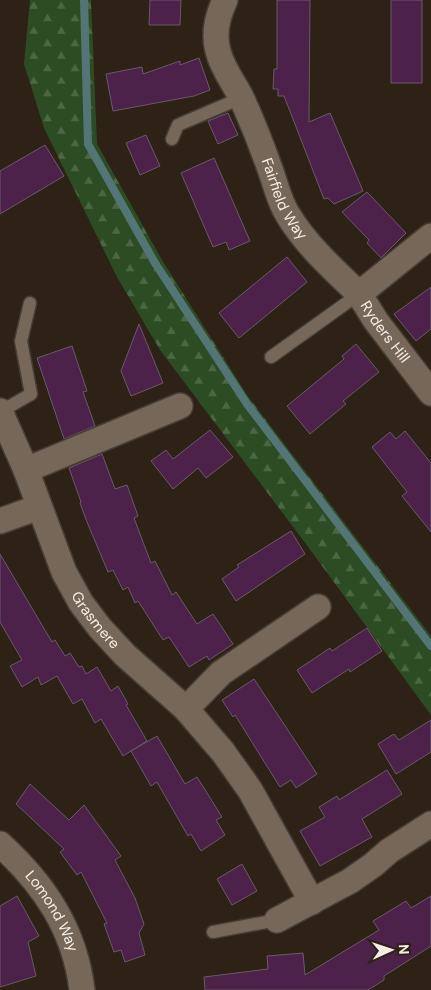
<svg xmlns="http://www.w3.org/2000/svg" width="431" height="990" font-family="'DM Sans',sans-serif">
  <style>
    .forest { fill: url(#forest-firs) }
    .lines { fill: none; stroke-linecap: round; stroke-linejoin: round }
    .stream { stroke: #547576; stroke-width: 8 }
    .building { fill: #4c224b; stroke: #695a68 }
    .service-casing { stroke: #473d34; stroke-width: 15 }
    .minor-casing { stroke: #473d34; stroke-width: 28 }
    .service { stroke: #766759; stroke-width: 12 }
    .minor { stroke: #766759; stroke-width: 25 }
    .labels { text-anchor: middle; stroke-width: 4.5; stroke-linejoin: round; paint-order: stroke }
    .street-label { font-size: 15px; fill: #f6ede5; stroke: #2e2115 }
  </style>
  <defs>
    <pattern id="forest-firs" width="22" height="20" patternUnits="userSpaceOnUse" patternTransform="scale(1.25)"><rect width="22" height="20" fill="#2c4d24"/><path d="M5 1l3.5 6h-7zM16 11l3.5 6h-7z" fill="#4b6744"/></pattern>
  </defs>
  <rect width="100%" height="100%" fill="#2e2115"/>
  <!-- forest -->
  <path class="forest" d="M30,0h61l6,144 65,116 85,135 184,241v79l-125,-171 -146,-194 -43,-73 -73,-149 -20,-64z"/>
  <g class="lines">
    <!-- stream -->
    <path class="stream" d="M84,0l4,144 67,119 92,141 184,242"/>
  </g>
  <!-- building -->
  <g class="building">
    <path d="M150,0h31l-1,25h-31z"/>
    <path d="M277,0h33l-1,122 21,-9 33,78 -29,13 -6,-6 -4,1 -40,-103h-6v-7h-5l1,-20h3z"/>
    <rect x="391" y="0" width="31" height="83"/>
    <path d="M199,58l11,32 -16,6 -81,15 -7,-37 36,-7 1,7 37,-13v4z"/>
    <path d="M228,113l10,22 -20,9 -10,-23z"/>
    <path d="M146,135l14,31 -20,9 -14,-32z"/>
    <path d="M45,145l19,31 -64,38v-43z"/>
    <path d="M214,158l36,83 -21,9 -3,-8 -13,5 -32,-74z"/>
    <path d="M367,192l39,41 -25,25 -14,-15 2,-3 -27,-28z"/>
    <path d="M287,257l20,25 -68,56 -20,-25z"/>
    <path d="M431,287v42l-15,12 -22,-27z"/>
    <path d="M139,324l24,59 -32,13 -10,-25z"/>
    <path d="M356,344l23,28 -36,29 3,3 -36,30 -23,-28 57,-47 -2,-3z"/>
    <path d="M72,346l15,45 -4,1 12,34 -31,13 -27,-81z"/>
    <path d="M210,430l23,27 -27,21 -8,-10 -25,21 -22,-28 15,-11 7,9z"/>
    <path d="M405,431l26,32v69l-29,-36 5,-4 -35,-45 18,-15 6,7z"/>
    <path d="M102,454l13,35 12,-4 11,31 -4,2 17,45 4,-2 17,34 4,-3 21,32 16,-10 20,30 -24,16 -2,-4 -18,11 -20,-30 -6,3 -25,-39 -3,2 -7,-16 -5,3 -10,-20 -5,2 -21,-50 -7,-19 1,-1 -12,-34z"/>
    <path d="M291,531l14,23 -69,47 -14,-22 17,-12 -2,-2z"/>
    <path d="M0,554l52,88 3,-2 10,16 5,-3 9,14 3,-1 4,8 11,-7 14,24 7,-5 10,18 -2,1 21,36 -24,15 -22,-37 -6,4 -13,-24 -9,5 -16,-28 -16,9 -3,-8 -16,10 -12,-21 12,-6 -22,-38z"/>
    <path d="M367,628l15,23 -32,21 -1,-3 -37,24 -15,-23 33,-22 2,3z"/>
    <path d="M254,679l63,95 -21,14 -5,-8 -11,7 -45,-72 -2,2 -11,-17z"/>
    <path d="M431,720v32l-35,22 -18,-30 16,-10 5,6z"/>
    <path d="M157,736l28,48 12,-7 25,40 -6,3 9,15 -24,16 -10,-17 -3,2 -31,-54 -6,4 -20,-35z"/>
    <path d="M387,770l15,24 -40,25 10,18 -52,29 -20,-35 25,-14 -6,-10 18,-11 2,4z"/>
    <path d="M30,784l39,36 15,-15 37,51 -6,4 20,38 9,26 -5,9 6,22 -20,7 -4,-12 -7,2 -10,-28 3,-1 -26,-51 -4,3 -17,-23 4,-3 -48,-45z"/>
    <path d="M242,864l15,27 -25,14 -15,-26z"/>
    <path d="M17,896l22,40 -11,6 8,34 -36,11v-81z"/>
    <path d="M431,896v50l-47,30v4l-16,10h-163l-1,-13 64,-8 -1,-13 36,-3 2,22 74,-45 -6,-9 33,-20 5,7z"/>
  </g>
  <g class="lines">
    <!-- service casing -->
    <g class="service-casing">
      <g id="service">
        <path d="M172,139l6,-14 63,-27"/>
        <path d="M271,357l88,-63"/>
        <path d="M0,412l31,-18 -10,-53 9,-38"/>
        <path d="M213,932l64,-12"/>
      </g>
    </g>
    <!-- minor casing -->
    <g class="minor-casing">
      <g id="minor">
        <path id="s1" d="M225,0c-8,17 -12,33 -7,51 4,17 16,32 24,48 10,22 20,47 28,70 6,16 9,32 18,46 18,30 46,55 71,79l72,-58"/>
        <path id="s2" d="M359,294l17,27 55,72"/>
        <path id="s3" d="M0,411l26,59 38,102 17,31 19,25 25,27 61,54 37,43 27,38 62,112"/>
        <path d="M26,470l154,-64"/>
        <path d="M0,521l39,-14"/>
        <path d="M186,709l35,-36 97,-66"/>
        <path id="s4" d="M0,844c44,40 75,86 82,146"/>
        <path d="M277,920l73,-39 23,-16 16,-14 42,-27"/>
      </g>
    </g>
    <!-- service -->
    <use href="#service" class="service"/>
    <!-- minor -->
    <use href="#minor" class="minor"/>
  </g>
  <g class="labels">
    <!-- street labels -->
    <g class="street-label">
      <text dy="5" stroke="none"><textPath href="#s1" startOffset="215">Fairfield Way</textPath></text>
      <text dy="5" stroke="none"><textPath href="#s2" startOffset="46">Ryders Hill</textPath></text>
      <text dy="5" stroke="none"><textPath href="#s3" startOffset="231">Grasmere</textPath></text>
      <text dy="5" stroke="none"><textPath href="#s4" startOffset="86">Lomond Way</textPath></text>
    </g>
  </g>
  <!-- north arrow -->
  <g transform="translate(391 950) rotate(87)" stroke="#2e2115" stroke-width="4" paint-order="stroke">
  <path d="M0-4L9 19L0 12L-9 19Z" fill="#f6ede5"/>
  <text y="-8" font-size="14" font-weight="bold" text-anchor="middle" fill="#f6ede5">N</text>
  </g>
</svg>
